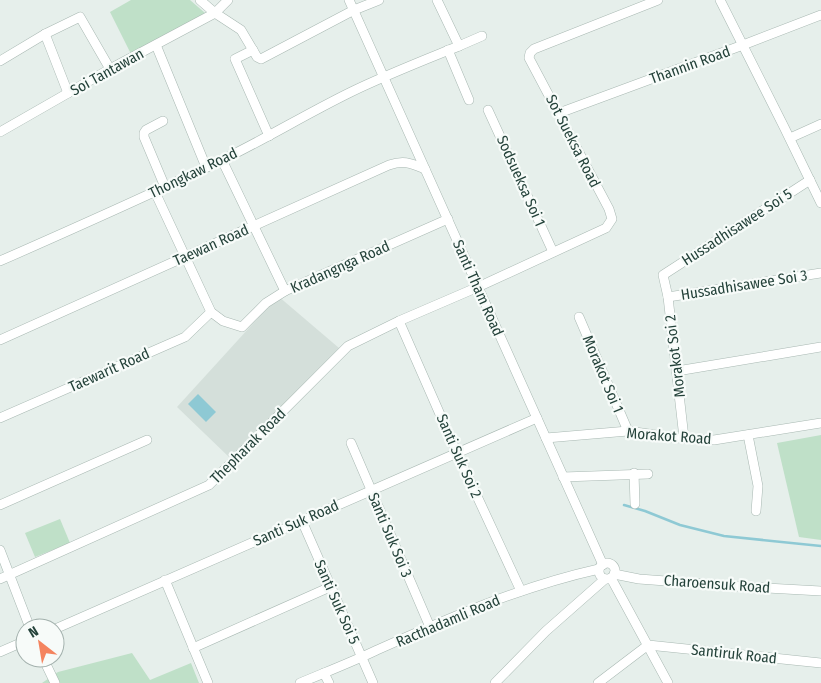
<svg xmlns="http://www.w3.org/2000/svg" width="821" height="683" font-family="'Fira Sans Condensed',sans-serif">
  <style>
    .built { fill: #d4dfda }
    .green { fill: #bfe0c8 }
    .water { fill: #8ec9d4 }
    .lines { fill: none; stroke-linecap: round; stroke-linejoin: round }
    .stream { stroke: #8ec9d4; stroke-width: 2.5 }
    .minor-casing { stroke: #a8b8b2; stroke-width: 10 }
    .minor { stroke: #fff; stroke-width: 9 }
    .labels { text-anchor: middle; stroke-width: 4.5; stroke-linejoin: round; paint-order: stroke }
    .street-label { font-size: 15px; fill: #24423a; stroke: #f7fbf9 }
  </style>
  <rect width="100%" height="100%" fill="#e6efeb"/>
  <!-- built -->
  <path class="built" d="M278,296l61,52 -109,110 -53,-51z"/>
  <!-- green -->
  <g class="green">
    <path d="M131,0h59l15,13 -74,41 -21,-42z"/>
    <path d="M821,435v105l-22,-3 -22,-94z"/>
    <path d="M60,519l10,24 -35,14 -10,-24z"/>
    <path d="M132,653l18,27 41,-17 8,20h-157l16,-11z"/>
  </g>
  <!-- water -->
  <path class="water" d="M198,394l18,18 -10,10 -18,-18z"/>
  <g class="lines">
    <!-- stream -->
    <path class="stream" d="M624,505l21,6 35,14 44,11 97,10"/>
    <!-- minor casing -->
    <g class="minor-casing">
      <g id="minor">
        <path d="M200,0l15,13 26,17 16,27 4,2 93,-49 25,-10"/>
        <path d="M349,0l254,565"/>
        <path d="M720,0l64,127 37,76"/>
        <path d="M45,34l23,59"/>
        <path d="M156,45l50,122"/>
        <path d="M459,46l23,-10"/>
        <path d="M253,50l-18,9 34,77"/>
        <path d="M448,50l21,50"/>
        <path d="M0,61l45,-27 35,-17 30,52"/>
        <path d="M488,110l65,142"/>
        <path d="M559,113l184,-68 78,-30"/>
        <path d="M163,121l-17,9 -2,3v4l21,50"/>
        <path d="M0,132l110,-63 105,-56 13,-13"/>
        <path d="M790,138l31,-14"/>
        <path d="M222,160l63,131"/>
        <path d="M155,192l56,120 12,9 19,6 24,-24 19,-12 163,-72"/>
        <path d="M0,261c75,-33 150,-66 224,-102 43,-21 84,-46 127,-67 35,-17 71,-31 108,-46l-22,-46"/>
        <path d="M668,297l153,-24"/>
        <path d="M579,317l49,114"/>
        <path d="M399,321l58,132 64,138"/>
        <path d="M0,340l389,-175c15,-5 21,-2 36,4"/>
        <path d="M677,371l144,-24"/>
        <path d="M0,418l185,-81 26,-25"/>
        <path d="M748,435l10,51 -2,25"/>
        <path d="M546,438l82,-7 49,7 37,2 107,-17"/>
        <path d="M684,438l-16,-141 -5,-22 147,-95"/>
        <path d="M351,443l79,184"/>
        <path d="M634,473l1,31"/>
        <path d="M563,477l85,-3"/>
        <path d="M0,505l147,-65"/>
        <path d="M302,521l71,162"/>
        <path d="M0,550l30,78"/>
        <circle cx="607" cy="571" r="8"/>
        <path d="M614,574l25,5 94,7 88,5"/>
        <path d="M611,578l57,105"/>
        <path d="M0,579l209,-94 139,-139 51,-25 79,-34 128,-59 6,-9 -3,-10 -80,-151 1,-5 4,-4 124,-49"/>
        <path d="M165,580l43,103"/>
        <path d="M55,629l482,-211"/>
        <path d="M193,648l137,-61"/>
        <path d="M0,652l25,-11"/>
        <path d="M43,658l12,25"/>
        <path d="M324,673l5,10"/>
        <path d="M300,683c26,-11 52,-21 77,-33 72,-32 145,-64 222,-81"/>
        <path d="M495,683l51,-52 59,-52"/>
        <path d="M598,683l50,-38 173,18"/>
      </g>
    </g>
    <!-- minor -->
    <use href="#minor" class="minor"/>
  </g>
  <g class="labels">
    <!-- street labels -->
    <g class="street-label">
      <text transform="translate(690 65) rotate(-20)" y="5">Thannin Road</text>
      <text transform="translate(107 72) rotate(-29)" y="5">Soi Tantawan</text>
      <text transform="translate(573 141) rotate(63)" y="5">Sot Sueksa Road</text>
      <text transform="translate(193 173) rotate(-26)" y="5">Thongkaw Road</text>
      <text transform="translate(521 181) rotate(66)" y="5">Sodsueksa Soi 1</text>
      <text transform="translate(737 227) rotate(-33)" y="5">Hussadhisawee Soi 5</text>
      <text transform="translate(211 245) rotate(-24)" y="5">Taewan Road</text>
      <text transform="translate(340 267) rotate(-24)" y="5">Kradangnga Road</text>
      <text transform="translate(744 285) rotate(-9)" y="5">Hussadhisawee Soi 3</text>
      <text transform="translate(478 288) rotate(66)" y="5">Santi Tham Road</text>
      <text transform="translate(675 356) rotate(-97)" y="5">Morakot Soi 2</text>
      <text transform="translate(109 370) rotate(-24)" y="5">Taewarit Road</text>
      <text transform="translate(603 374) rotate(67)" y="5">Morakot Soi 1</text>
      <text transform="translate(669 436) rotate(4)" y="5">Morakot Road</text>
      <text transform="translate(248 446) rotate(-45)" y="5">Thepharak Road</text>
      <text transform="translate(459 456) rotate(66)" y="5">Santi Suk Soi 2</text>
      <text transform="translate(296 523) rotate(-24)" y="5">Santi Suk Road</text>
      <text transform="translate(390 535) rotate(67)" y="5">Santi Suk Soi 3</text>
      <text transform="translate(717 584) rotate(4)" y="5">Charoensuk Road</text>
      <text transform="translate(337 602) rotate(66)" y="5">Santi Suk Soi 5</text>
      <text transform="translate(448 621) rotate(-23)" y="5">Racthadamli Road</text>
      <text transform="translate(734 654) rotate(6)" y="5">Santiruk Road</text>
    </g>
  </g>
  <!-- north arrow -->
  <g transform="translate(40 643) rotate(329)"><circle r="24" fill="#f7fbf9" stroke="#a3b1ad"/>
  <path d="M0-4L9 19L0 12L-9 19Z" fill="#f4845f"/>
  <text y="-8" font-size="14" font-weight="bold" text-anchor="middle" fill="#24423a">N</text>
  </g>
</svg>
